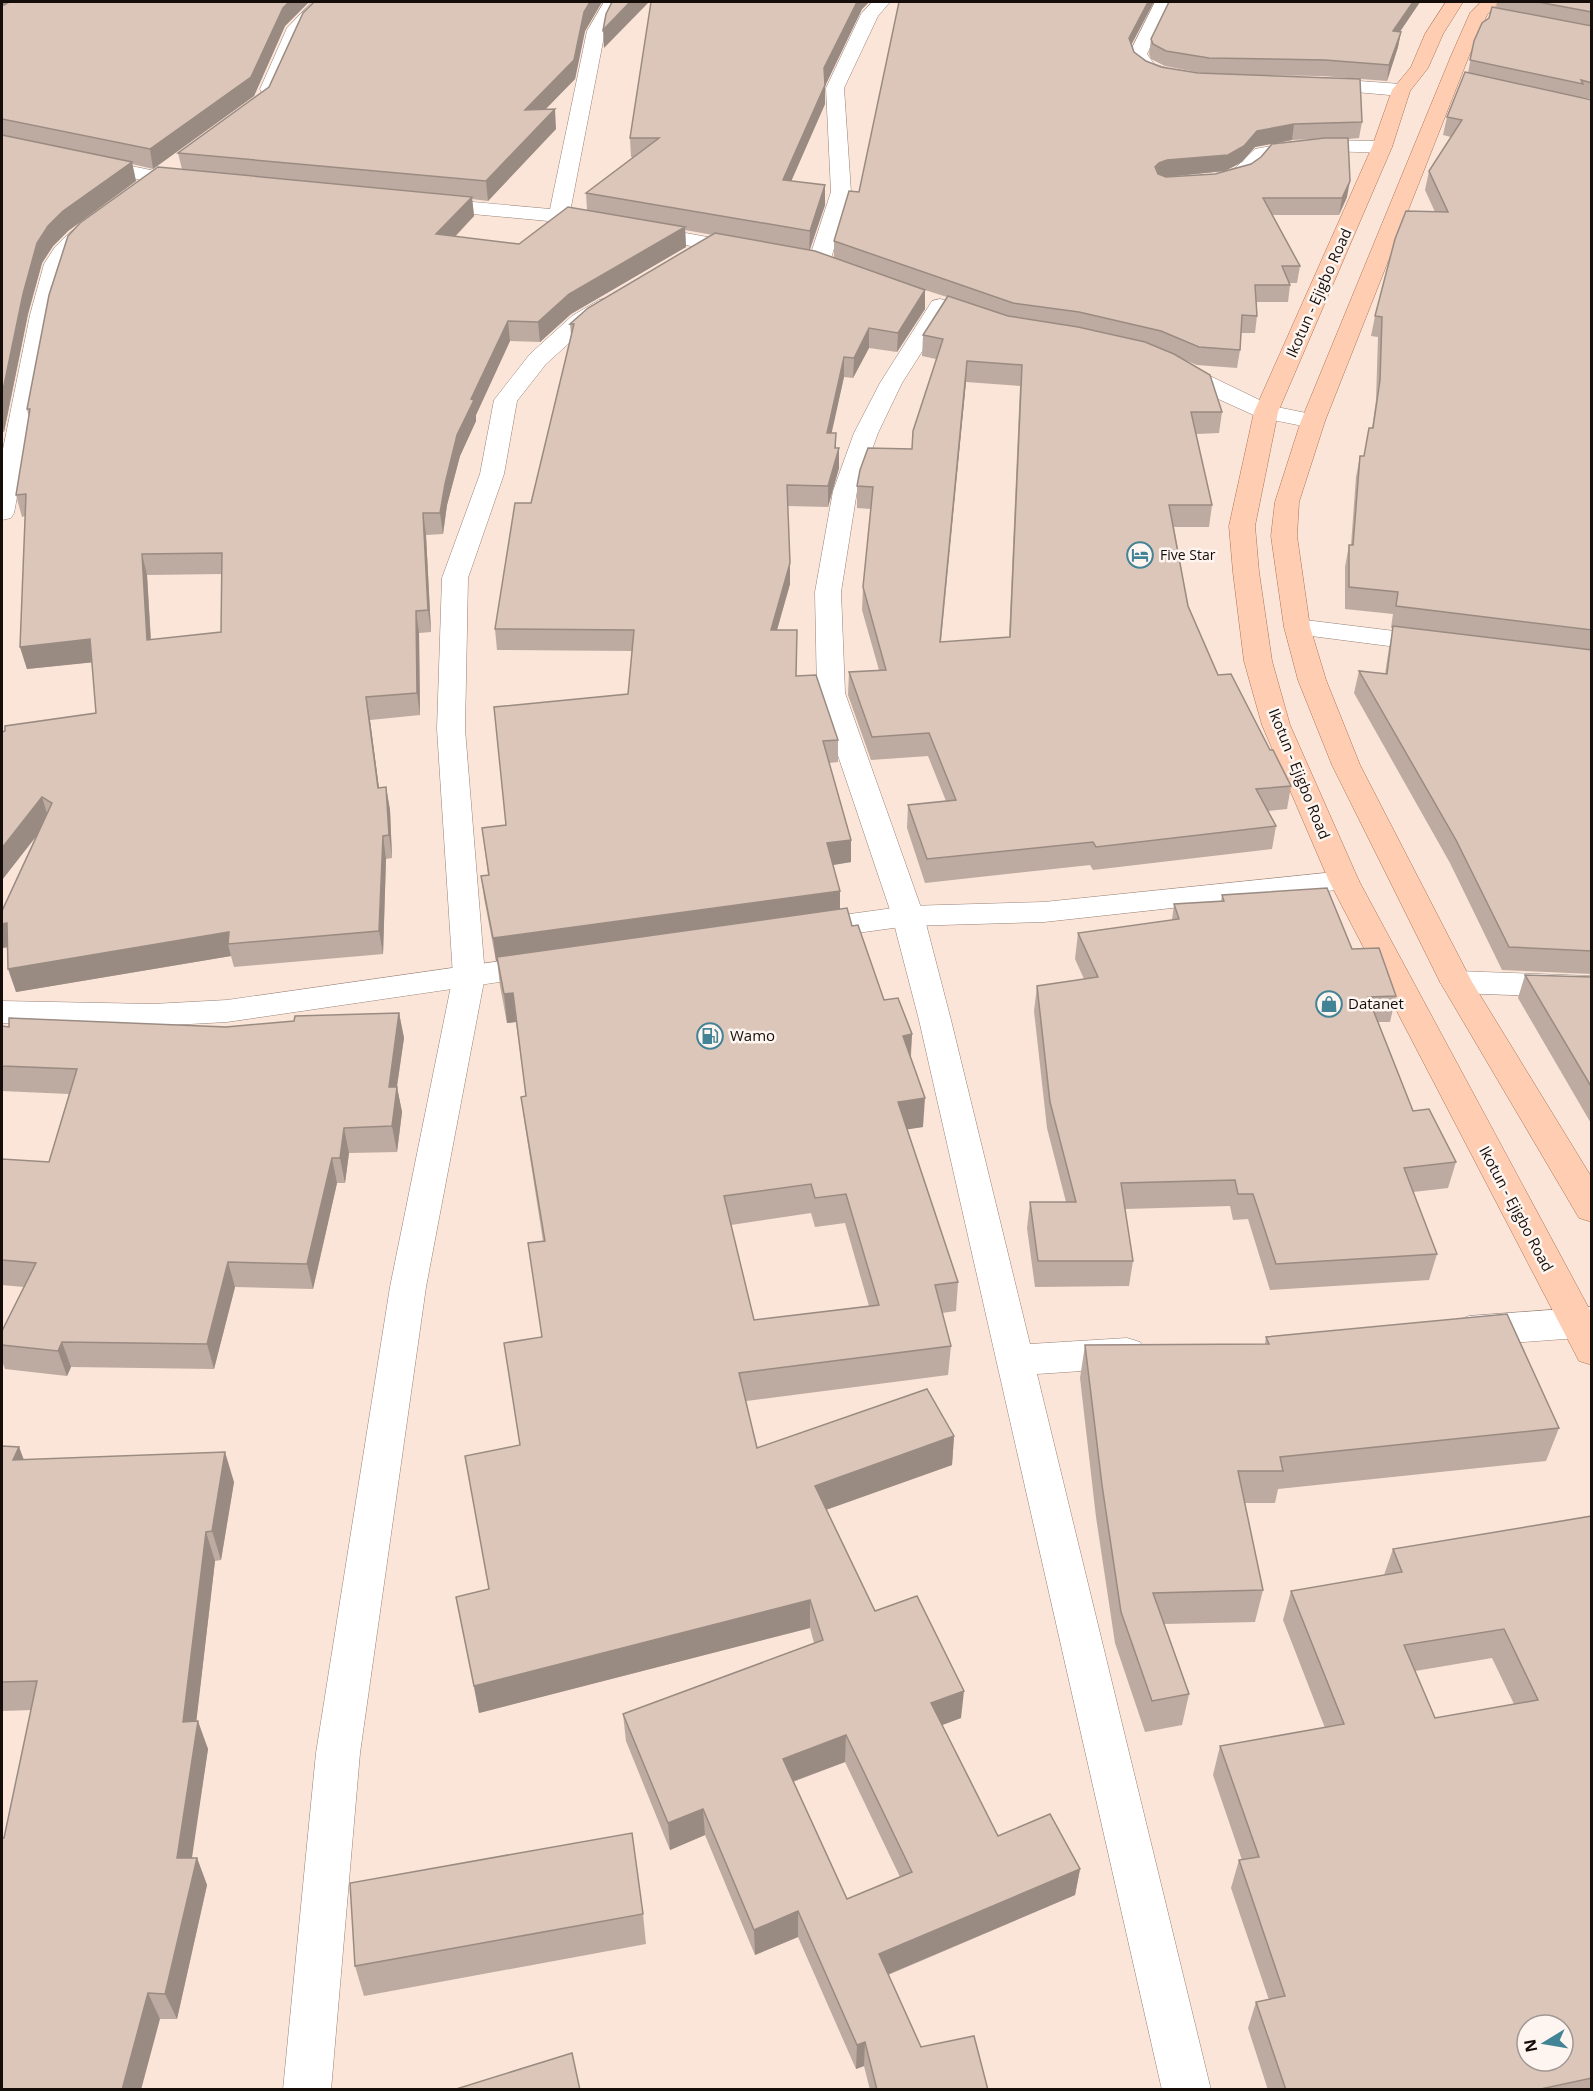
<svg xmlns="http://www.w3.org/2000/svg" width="1593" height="2091" font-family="'Open Sans',sans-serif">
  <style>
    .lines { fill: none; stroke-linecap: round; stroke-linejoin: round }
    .minor-casing { stroke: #978277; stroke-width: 1 }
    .tertiary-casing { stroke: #978277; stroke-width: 1 }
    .primary-casing { stroke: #ab7455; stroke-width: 1 }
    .minor { fill: #fff; fill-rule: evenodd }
    .tertiary { fill: #fff; fill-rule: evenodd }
    .primary { fill: #fecdb2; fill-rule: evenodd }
    .wall { fill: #bdaaa0; fill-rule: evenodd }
    .shaded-wall { fill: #9a8b82 }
    .building { fill: #dcc6ba; stroke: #9a8b82; stroke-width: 1.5; fill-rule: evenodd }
    .labels { text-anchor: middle; stroke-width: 5; stroke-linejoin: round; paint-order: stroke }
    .far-poi-label { font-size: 14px; fill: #140d09; stroke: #fef5f0; text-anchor: start }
    .street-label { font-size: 15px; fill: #140d09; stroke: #fef5f0 }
    .poi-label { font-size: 15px; fill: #140d09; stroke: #fef5f0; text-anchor: start }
  </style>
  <rect width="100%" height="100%" fill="#fbe4d8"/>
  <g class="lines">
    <!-- minor casing -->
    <g class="minor-casing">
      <g id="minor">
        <path d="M312,2h18l-26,28 -28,63h-14l-2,-4 27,-61z"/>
        <path d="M604,2h17l-16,29 -35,181 176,32 7,2 3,4 -3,4 -7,2 -187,-34 -130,-12 -7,-2 -3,-4 3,-4 7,-2 121,11 37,-178z"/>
        <path d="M872,2h18l-12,14 -34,72 7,104 -21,70 -4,4 -7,2 -7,-2 -4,-4 23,-70 -5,-104 35,-74z"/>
        <path d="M1155,2h17l-25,52 7,10 28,9 3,4 -3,4c-20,5 -45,-8 -53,-27z"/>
        <path d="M1317,78l84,6 7,2 2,4 -2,4 -7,2 -91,-8 -2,-4 2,-4z"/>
        <path d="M2,139l158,33 37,5 3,4 -3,4 -7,2 -30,-3 -158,-33z"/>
        <path d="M1322,140l60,1 7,2 3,4 -3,4 -7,2c-23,-1 -95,-5 -113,4 -5,3 -9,10 -13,14 -11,10 -33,18 -48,14l-3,-4 3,-4 27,-9 20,-19 37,-7z"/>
        <path d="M99,214l7,2 3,4 -26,21 -12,13 -5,10 -14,51 -38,198 -3,5 -9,2v-66l28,-139 14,-51 11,-17 14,-14 23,-17z"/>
        <path d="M607,298l8,2 3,5 -3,5 -27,16 -42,38 -29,37 -13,73 -36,104 -3,151 20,247 -59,311 -66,466 -29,337h-48l33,-337 74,-466 63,-311 -16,-247 5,-151 38,-104 14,-74 36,-46 42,-38 27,-16z"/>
        <path d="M940,299l8,2 3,5 -49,77 -24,50 -21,58 -16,101 4,101 79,223 27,104 79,324 97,-6 13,4 6,11 -6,11 -13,4 -90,6 174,716h-49l-243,-1070 -27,-104 -75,-223 -2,-101 18,-101 21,-58 26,-50 52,-82z"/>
        <path d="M1177,360l95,46 49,10 4,5 -4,5 -8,2 -55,-11 -53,-24 -36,-21 -3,-5 3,-5z"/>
        <path d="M1297,619l138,17 10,2 3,6 -3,6 -10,2 -147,-19 -4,-6 4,-6z"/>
        <path d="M1456,971l136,5v22l-136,-5 -11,-3 -5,-8 5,-8z"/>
        <path d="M1592,1307v30l-123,9 -13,-5 -6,-10 6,-10 13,-5z"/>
      </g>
    </g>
    <!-- tertiary casing -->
    <g class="tertiary-casing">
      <g id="tertiary">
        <path d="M1344,871l11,3 4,7 -4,7 -311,34 -136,4 -102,14 -11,-3 -5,-7 5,-7 11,-3 102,-14 136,-4z"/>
        <path d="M543,955l11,3 5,8 -5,8 -327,48 -74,4 -151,-3v-22l151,3 74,-4z"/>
      </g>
    </g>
    <!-- primary casing -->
    <g class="primary-casing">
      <g id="primary">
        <path d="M1446,2h17l-20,32 -15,34 -18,23 -18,56 -114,265 -23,114 4,46 13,89 18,64 69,156 233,433v51l-13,-4 -250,-480 -67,-156 -18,-64 -11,-89 -4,-46 25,-114 118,-265 20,-57 19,-23 14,-33z"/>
        <path d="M1481,2h18l-12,13 -18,41 -144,365 -26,81 -2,34 13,91 16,53 34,85 112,217 120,196v44l-13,-4 -139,-236 -108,-217 -34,-85 -14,-53 -13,-91 4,-34 26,-81 150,-365 19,-43z"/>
      </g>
    </g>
    <!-- minor -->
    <use href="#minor" class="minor"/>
    <!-- tertiary -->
    <use href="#tertiary" class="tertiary"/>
    <!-- primary -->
    <use href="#primary" class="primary"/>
  </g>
  <!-- wall -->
  <g class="wall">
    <path d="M2,2h307l-24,24 -31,70 -101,73 -21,-5 4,17 -68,50 -15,15 -11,17 -14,51 -24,118h-2z"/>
    <path d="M314,2h288l-17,29 -10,48 -30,31 11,19 -68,72 -16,-2 2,17 -19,21 64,7 68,-34 -1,-17 47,-36h-2l-1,-19 21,-136h218l-7,7 -37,77v18l-34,77 34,24 -15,45 24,8v-17l25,-49 272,-147 3,7 12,9 15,6 40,6 -36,-7 -14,-7 -2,-5 2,-15 18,-37h251l-20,30h1l-3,15 -11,34 -65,-5 -81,-1 121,47 -3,16 -11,1 -1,58 -8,18h-67l28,51 -3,17h-7v2l-2,17h-32l1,14 -2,17h-14l-1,17 -3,18 -40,-3 -17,-7 42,54 -3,21 -23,1 16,71 -3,22h-35l14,79 30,69 52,75 21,36 -4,23 -19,2 8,15 -4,23 -179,21 -3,-5 -165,18 -18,-55 1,-23 38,-4 -18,-45 -57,4 -23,-65 1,-23 30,-2 -17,-60 1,-23 8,-78 -14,-1v-22l55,-37 24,-90 -14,-3 1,-21 24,-38 -22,-7v19l-28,43 -28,-4 -16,30 -9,-1 -13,56 5,15 3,20 -11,39 -41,-1 3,78 -13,46 20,21 -1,25 42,64v22l-9,1 22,77v22l-18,3 7,26v18l12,17 32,74 28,34 -1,23 12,70 -16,2 51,153 -2,29 -14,2 9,33 -3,29 -202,26 11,47 197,-12 -2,29 -126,45 49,101 86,107 -19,7 56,111 82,33 -5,26 -187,80 33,72 67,43h-118l-6,-24 -8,3 -58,-132 -43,18 -50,-120 -35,15 -44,-109 -3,-27 191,-71 -4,-15 -331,85 -23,-116 33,-8 31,-144 -16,-102 38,-6 -14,-94 15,-2 -18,-115 -4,-29 5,-1 -10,-74 -9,1 -7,-37 -3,-26 -1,1 -12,-63 -3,-22 7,-1 -6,-47 24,-3 122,-131 4,-43 -135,-1 -2,-21 36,-126 40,-168 -1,-11 143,-89 -28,-5 1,17 -115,67 -31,28 -30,-1 -34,74v6l-16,35 -13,49 -4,29 -17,1 5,97 -12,1 1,82 -50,5 9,68 7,-1 4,23 2,48 -6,1 -3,95 -149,13 -3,-11 -215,36 -8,-45 -6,1v-37l34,-75 -34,44v-148l94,-19 -4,-51 -65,7 -7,-22 5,-131 -3,1 -6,-22 13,-77 -2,-9 155,-240 -4,-16 91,-66zM1314,139l-63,25 -36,10 -49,3 59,-6 17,-9 13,-15 37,-7zM966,382l54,4 -11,251 -68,5zM222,574l-1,58 -70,8 -4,-65zM811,1213l4,14 30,-4 24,83 -115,14 -23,-95zM845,1762l55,115 -53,22 -54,-117z"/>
    <path d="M1497,2h95v97l-12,-2 12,3v874l-90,-4 -52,-107 -96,-170 5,-22 26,3 4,-26 4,-20h-2l2,-14 -48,-5v-42l4,-22h2l5,-68 4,-21h4l8,-28 4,-28 2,-63 -7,-1 4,-20 60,-104 -10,-22 4,-19 22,-34 -8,-2 4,-18 21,-44 6,-32 22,-33z"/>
    <path d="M1222,895l130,54 44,47 -6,26h-12l35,89 43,51 -8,26 -35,4 24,62 -8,26 -159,10 -22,-71 -15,1 -3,-14 -105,3 8,52 -4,25 -94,1 -8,-59 3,-26h36l-19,-74 -13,-117 3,-25 47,-7 -9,-20 3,-26 94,-13 2,-16 47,-2z"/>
    <path d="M1525,975l67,2v148l-74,-127z"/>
    <path d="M399,1013l5,25 -7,49 5,25 -5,40 -48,1 -4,30h-8l-24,106 -78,-2 -21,82 -143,-2 -4,9 -62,-7 -3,-8v-30l22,-44 -22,-2v-126l47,3 20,-68 -67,-3v-65l224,1z"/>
    <path d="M1266,1337l293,91 -13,33 -268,28 -3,14h-30l18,87 -8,32 -91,2 25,70 -7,31 -37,7 -30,-89 -19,-126 -16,-139 5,-33 180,-1z"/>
    <path d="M2,1446l17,1 5,13 210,22 -13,78 -6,1 -19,160 12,28 -17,109h6l10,27 -30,134h-17l-156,-181 27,-128 -29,1z"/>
    <path d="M1592,1516v574h-324l-20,-62 8,-26 13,-2 -38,-112 8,-28h3l-29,-85 7,-29 105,-18 -42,-108 8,-29 93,-16 9,-26zM1492,1658l22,46 -79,14 -20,-47z"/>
    <path d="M643,1914l3,30 -282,52 -9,-30z"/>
  </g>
  <!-- shaded-wall -->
  <g class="shaded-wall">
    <path d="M2,2h7l-7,5z"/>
    <path d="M289,2h20l-24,24 -31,70 -101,73 -3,-20z"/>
    <path d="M590,2h12l-17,29 -10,48 -49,50 -1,-19z"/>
    <path d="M630,2h19l-45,46 -1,-18z"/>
    <path d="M857,2h12l-7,7 -37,77v18l-42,96v-20l41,-112z"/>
    <path d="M1148,2h6l-27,51 2,-15z"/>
    <path d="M1413,2h7l-30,44 3,-15z"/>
    <path d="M1401,32l-3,15 -11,34 2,-16z"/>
    <path d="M555,109l1,20 -68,72 -2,-20z"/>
    <path d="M1294,124l-2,16 -37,7 -13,15 -17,9 -60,6 -8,2 -2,-12 4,-4 98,-32z"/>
    <path d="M132,162l4,19 -68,50 -15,15 -11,17 -14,51 -24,118 -2,-10v-27l21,-101 14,-51 11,-17 15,-15z"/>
    <path d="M1350,181l-3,16 -8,18 3,-17z"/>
    <path d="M825,185v20l-16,46 1,-20z"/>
    <path d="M472,197l2,19 -36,38 -2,-20z"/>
    <path d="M685,227l1,20 -115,67 -31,28 -2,-20 31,-28z"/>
    <path d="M925,290v19l-28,43 1,-19z"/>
    <path d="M508,321l2,20 -34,74v6l-16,35 -13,49 -4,29 -3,-21 5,-29 12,-49 14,-36z"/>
    <path d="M869,328v20l-16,30 1,-20z"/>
    <path d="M844,357v20l-17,77v-21z"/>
    <path d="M967,361l-1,21 -28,282 2,-22z"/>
    <path d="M836,433v21l3,-6v20l-11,39v-21z"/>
    <path d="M423,513l3,22 5,97 -3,-22z"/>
    <path d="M142,554l5,21 5,87 -5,-22z"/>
    <path d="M790,563v21l-19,67v-21z"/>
    <path d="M416,611l3,22 1,82 -3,-22z"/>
    <path d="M90,639l6,23 -69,7 -7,-22z"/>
    <path d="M366,697l4,23 12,91 -4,-23z"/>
    <path d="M386,787l4,23 2,48 -3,-23z"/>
    <path d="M42,797l7,23 -47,60v-32z"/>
    <path d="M383,836l3,23 -3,95 -4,-23z"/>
    <path d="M851,840v22l-24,4v-23z"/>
    <path d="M840,891v22l-344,48 -3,-23z"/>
    <path d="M7,923l8,23 -13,2v-24z"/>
    <path d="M229,932l-1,12 3,12 -215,36 -8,-23z"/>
    <path d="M513,993l3,29 -9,1 -3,-29z"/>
    <path d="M399,1013l5,25 -11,74 -4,-25z"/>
    <path d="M912,1034l-2,29 -7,-27z"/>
    <path d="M397,1087l5,25 -5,40 -5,-26z"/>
    <path d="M925,1098l-2,29 -26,4 1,-29z"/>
    <path d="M344,1128l5,25 -4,30 -5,-25z"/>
    <path d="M332,1158l5,25 -24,106 -6,-25z"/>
    <path d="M228,1262l7,25 -21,82 -7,-25z"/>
    <path d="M62,1342l9,25 -4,9 -9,-25z"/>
    <path d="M954,1436l-2,29 -138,49 1,-28z"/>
    <path d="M19,1447l11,30 -17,-17z"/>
    <path d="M225,1452l9,30 -13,78 -9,-29z"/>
    <path d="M206,1532l9,29 -22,189 -10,-28z"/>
    <path d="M810,1600v28l-331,85 -5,-27z"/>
    <path d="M964,1691l-3,27 -32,12 2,-27z"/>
    <path d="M198,1721l10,28 -20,136 -11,-27z"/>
    <path d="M846,1735l-1,27 -62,23v-26z"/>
    <path d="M703,1809l2,26 -35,15 -2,-27z"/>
    <path d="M197,1858l10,27 -30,134 -12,-25z"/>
    <path d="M1080,1869l-5,26 -198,84 2,-25z"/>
    <path d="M798,1911v26l-43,18 -1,-25z"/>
    <path d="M148,1993l12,26 -19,71h-19z"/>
    <path d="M865,2042l-1,24 -8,3 1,-24z"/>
  </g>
  <!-- building -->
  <g class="building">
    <path d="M9,2h280l-6,6 -32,69 -101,72 -148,-30v-114h2z"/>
    <path d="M314,2h276l-6,10 -10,48 -49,50 30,-1 -69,72 -308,-28 91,-66 34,-74z"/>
    <path d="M612,2h18l-27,28 3,-16z"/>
    <path d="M651,2h206l-33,66 1,17 -42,95 42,5 -15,46 -224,-38 73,-55h-29z"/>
    <path d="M899,2h249l-19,36 5,14 12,9 15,6 37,6 162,6 2,43 -68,2 -37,7 -13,15 -16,9 -61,5 -8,3 -4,4 3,7 8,3 49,-3 36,-10 10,-7 11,-13 53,-6h23l2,43 -8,17h-79l37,68h-18l8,19h-35l2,31 -15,-1 -2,35 -41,-3 -38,-16 -82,-19 -66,-9 -179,-62 15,-50 10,1z"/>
    <path d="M1169,2h244l-20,29 8,1 -12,33 -64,-5 -116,-2 -43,-7 -13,-7 -2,-5z"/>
    <path d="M1538,2h54v10z"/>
    <path d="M1492,7l100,19v57l-11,-3 2,4 -113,-24 4,-19 8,-18 7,-5z"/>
    <path d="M1465,72l127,28v530l-196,-24 2,-14 -49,-5v-42h4l7,-89h4l5,-28h4l7,-48 2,-63 -7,-1 20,-77 11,-28 42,1 -19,-41 33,-51 -15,-3z"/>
    <path d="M2,135l130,27 -69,49 -15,15 -11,17 -14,51 -21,101z"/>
    <path d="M158,167l314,30 -36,37 83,10 49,-37 117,20 -116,67 -31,28 -30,-1 -37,78 3,1 -17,35 -12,49 -5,29h-17l5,97 -12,1 1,82 -51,4 12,91 8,-1 3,48 -6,1 -4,95 -151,13 1,-12 -221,37 -1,-46 -5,1v-13l50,-108 -10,-6 -40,51v-116l3,-1v-5l91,-13 -6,-74 -70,8 6,-153 -10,1 14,-86h-3l22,-114 19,-59 12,-13zM222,553l-1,79 -74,8 -5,-86z"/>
    <path d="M715,233l100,18 110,39 -27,43 -29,-5 -15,30 -10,-1 -17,76h9l-1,15h4l-11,38 -41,-1 3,78 -19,67h26l-1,46 20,-1 22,65 -15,1 28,99 -24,3 13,48 -347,47 -12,-62 8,-1 -7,-47 24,-3 -12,-118 134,-13 6,-64 -139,-1 20,-126h16l43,-179h-4l18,-16z"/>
    <path d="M948,296l60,20 70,11 67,15 29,12 36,21 12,37h-31l21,93h-43l19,101 30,69 13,-1 39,76h3l18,36 -35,3 20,37 -180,21 -3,-5 -166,17 -19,-54 48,-5 -27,-67 -57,4 -23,-65 37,-2 -23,-83 10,-100 -16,-1 3,-16 8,-22 44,1 1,-18 30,-92 -20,-4zM967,361l55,4 -12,272 -70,5z"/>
    <path d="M1393,626l199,24v301l-83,-4 -53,-107 -97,-169 28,3z"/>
    <path d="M1327,888l25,61 27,-1 17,48 -28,1 45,114 16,-2 27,53 -52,6 33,86 -161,10 -23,-70h-15l-3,-14 -114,3 12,78h-95l-8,-59h46l-26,-100 -13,-116 61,-9 -20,-44 101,-14 -5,-15 50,-3 -2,-6z"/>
    <path d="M847,908l5,18 6,-1 26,75 14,-2 14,36 -9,2 22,62 -27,4 60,180 -23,3 16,61 -212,27 18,75 170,-59 27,47 -139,50 60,125 42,-15 47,95 -33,12 67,133 52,-22 30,55 -201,85 42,93 53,-11 14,54h-111l-12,-48 -8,3 -59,-134 -44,19 -51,-121 -35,14 -45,-109 200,-74 -13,-40 -336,86 -18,-89 33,-8 -24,-133 55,-11 -16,-102 38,-6 -14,-94 17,-2 -24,-144 5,-1 -13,-103 -9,1 -7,-37zM811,1184l4,14 31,-4 33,111 -125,15 -30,-124zM846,1735l66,137 -65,27 -64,-140z"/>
    <path d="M1525,975l67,2v111z"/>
    <path d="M399,1013l-10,74h8l-5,39 -48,2 -4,30h-8l-25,106 -79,-2 -21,82 -145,-2 -4,9 -56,-6v-14l34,-68 -34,-3v-101l47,3 28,-93 -75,-3v-40l7,1v-9l217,9 68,-6 1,-5z"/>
    <path d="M1507,1314l52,114 -279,29 3,14h-45l25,119 -110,3 36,101 -37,7 -31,-89 -19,-127 -17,-140 184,-1 -3,-7z"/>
    <path d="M2,1446l17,1 -6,13 212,-8 -13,79 -6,1 -23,190 15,-1 -21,137h20l-32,136 -17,-1 -26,97h-120v-252h2l33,-157 -35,1z"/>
    <path d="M1592,1516v562l-56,12h-250l-30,-88 29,-6 -46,-136 20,-3 -39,-111 124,-22 -53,-133 111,-19 -9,-23zM1504,1629l34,71 -103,18 -31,-73zM1527,2025h36v36h-36z"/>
    <path d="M632,1833l11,81 -288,52 -5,-83z"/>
    <path d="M572,2053l8,37h-127z"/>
  </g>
  <!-- icons -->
  <defs>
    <g id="hotel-ring" transform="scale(1.35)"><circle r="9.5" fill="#fef5f0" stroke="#428396" stroke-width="1.5"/><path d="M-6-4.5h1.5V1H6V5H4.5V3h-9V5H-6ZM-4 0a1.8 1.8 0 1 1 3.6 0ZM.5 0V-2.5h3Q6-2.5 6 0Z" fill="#428396"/></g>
    <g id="shop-ring" transform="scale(1.35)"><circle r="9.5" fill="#fef5f0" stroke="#428396" stroke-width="1.5"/><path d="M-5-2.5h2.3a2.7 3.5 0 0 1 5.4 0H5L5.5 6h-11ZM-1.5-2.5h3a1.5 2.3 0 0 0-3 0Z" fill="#428396"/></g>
    <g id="fuel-ring" transform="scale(1.35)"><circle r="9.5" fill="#fef5f0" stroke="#428396" stroke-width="1.5"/><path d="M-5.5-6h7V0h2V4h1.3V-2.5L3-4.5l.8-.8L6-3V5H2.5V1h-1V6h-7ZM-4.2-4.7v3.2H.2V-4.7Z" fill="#428396"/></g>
  </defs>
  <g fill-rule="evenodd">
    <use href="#hotel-ring" x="1140" y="555"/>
    <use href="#shop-ring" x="1329" y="1004"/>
    <use href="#fuel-ring" x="710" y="1036"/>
  </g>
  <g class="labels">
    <!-- far-poi labels -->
    <g class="far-poi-label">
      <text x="1160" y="560">Five Star</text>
    </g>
    <!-- street labels -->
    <g class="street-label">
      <text transform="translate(1319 293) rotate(-66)" y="5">Ikotun - Ejigbo Road</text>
      <text transform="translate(1299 774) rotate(68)" y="5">Ikotun - Ejigbo Road</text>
      <text transform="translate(1516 1209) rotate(62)" y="5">Ikotun - Ejigbo Road</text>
    </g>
    <!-- poi labels -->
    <g class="poi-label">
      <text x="1348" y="1009">Datanet</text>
      <text x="730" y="1041">Wamo</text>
    </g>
  </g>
  <!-- border -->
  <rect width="1593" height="2091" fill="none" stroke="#140d09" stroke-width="6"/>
  <!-- north arrow -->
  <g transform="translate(1545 2043) rotate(259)"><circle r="28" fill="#fef5f0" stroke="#a09894" stroke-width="1.5"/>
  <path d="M0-4.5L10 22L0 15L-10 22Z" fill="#428396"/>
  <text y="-9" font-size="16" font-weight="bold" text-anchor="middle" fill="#140d09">N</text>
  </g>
</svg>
